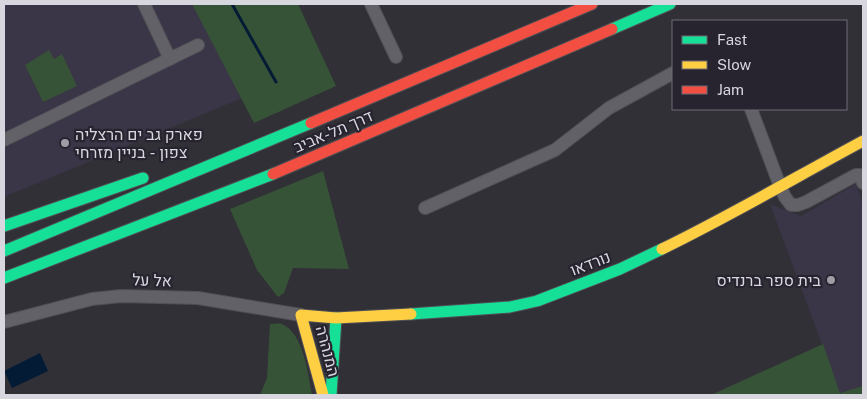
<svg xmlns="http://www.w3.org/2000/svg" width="867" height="399" font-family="'Public Sans',Heebo,sans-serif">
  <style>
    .built { fill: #3a3547 }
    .green { fill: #375337 }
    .water { fill: #041b36 }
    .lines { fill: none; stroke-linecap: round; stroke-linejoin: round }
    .stream { stroke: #041b36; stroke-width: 3 }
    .street-casing { stroke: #4f4f55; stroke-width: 14 }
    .fast-casing { stroke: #4f4f55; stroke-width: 13 }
    .slow-casing { stroke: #4f4f55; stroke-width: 13 }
    .jam-casing { stroke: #4f4f55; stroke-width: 13 }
    .street { stroke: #626167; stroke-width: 12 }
    .fast { stroke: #16e098; stroke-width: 11 }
    .slow { stroke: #ffcf43; stroke-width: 11 }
    .jam { stroke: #f24e42; stroke-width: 11 }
    .poi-dot { fill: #9e9ca4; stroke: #272430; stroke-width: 2 }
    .labels { text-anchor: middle; stroke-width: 4.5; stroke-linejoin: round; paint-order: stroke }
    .street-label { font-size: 16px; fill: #d8d6df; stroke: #272430 }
    .poi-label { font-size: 16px; fill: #d8d6df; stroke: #272430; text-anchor: start }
  </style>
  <rect width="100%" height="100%" fill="#313037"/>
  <!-- built -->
  <g class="built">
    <path d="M4,4h194l49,92 -243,101z"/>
    <path d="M856,184l7,22v180l-23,7 -70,-189 31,12z"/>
  </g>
  <!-- green -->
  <g class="green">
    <path d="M192,4h106l38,82 -82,37z"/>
    <path d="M49,50l5,9 8,-5 15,32 -34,16 -18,-37z"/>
    <path d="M323,171l26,98 -56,-1 -9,25 -6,4 -21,-27 -27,-61z"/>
    <path d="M270,324c3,0 9,-1 12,0 22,10 26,50 30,71h-52l7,-17z"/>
    <path d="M823,344l17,49 23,-7v9h-152z"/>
  </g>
  <!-- water -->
  <path class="water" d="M40,353l8,18 -36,17 -8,-17z"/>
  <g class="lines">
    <!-- stream -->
    <path class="stream" d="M232,4l44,78"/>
    <!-- street casing -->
    <g class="street-casing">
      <g id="street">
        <path d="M144,4l26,55"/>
        <path d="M371,4l25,53"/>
        <path d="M751,109l29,77 5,11 6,8h7l8,-3 50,-27h4l3,8"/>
        <path d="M4,140l194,-95"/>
        <path d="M425,208l130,-58 54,-42 64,-35"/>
        <path d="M4,322l88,-23 29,-3 77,2 103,17"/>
      </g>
    </g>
    <!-- fast casing -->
    <g class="fast-casing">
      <g id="fast">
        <path d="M612,29l58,-25"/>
        <path d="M4,226l139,-48"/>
        <path d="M4,251l307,-128"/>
        <path d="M4,278l269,-104"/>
        <path d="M411,314l99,-7 27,-6 83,-32 42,-20"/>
        <path d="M331,395l5,-77"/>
      </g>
    </g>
    <!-- slow casing -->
    <g class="slow-casing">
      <g id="slow">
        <path d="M662,249c68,-33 134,-72 201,-108"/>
        <path d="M323,395l-22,-80 35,3 75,-4"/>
      </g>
    </g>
    <!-- jam casing -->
    <g class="jam-casing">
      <g id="jam">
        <path d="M311,123l281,-119"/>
        <path d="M273,174l339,-145"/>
      </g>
    </g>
    <!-- street -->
    <use href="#street" class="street"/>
    <!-- fast -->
    <use href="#fast" class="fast"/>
    <!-- slow -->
    <use href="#slow" class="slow"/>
    <!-- jam -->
    <use href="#jam" class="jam"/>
  </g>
  <!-- markers -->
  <g class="poi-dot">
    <circle cx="65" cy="143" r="5"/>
    <circle cx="831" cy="280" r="5"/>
  </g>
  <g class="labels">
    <!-- street labels -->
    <g class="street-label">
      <text transform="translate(333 131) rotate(-23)" y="6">דרך תל-אביב</text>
      <text transform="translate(590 263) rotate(-21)" y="6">נורדאו</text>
      <text transform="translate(152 280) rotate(2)" y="6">אל על</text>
      <text transform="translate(328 351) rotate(75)" y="6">המנהרה</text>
    </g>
    <!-- poi labels -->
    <g class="poi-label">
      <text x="75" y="140">פארק גב ים הרצליה<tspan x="75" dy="18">צפון - בניין מזרחי</tspan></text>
      <text x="821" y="286" text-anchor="end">בית ספר ברנדיס</text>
    </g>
  </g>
  <!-- border -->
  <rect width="867" height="399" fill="none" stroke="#d8d6df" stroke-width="10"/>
  <!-- legend -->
  <rect x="672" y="20" width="175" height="90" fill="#272430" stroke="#6e6b76"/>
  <rect x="682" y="36" width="25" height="8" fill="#16e098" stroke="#6e6b76"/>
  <text x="717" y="45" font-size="15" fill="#d8d6df">Fast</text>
  <rect x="682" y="61" width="25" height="8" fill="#ffcf43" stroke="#6e6b76"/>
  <text x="717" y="70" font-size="15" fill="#d8d6df">Slow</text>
  <rect x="682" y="86" width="25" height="8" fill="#f24e42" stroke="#6e6b76"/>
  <text x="717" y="95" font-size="15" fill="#d8d6df">Jam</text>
</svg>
